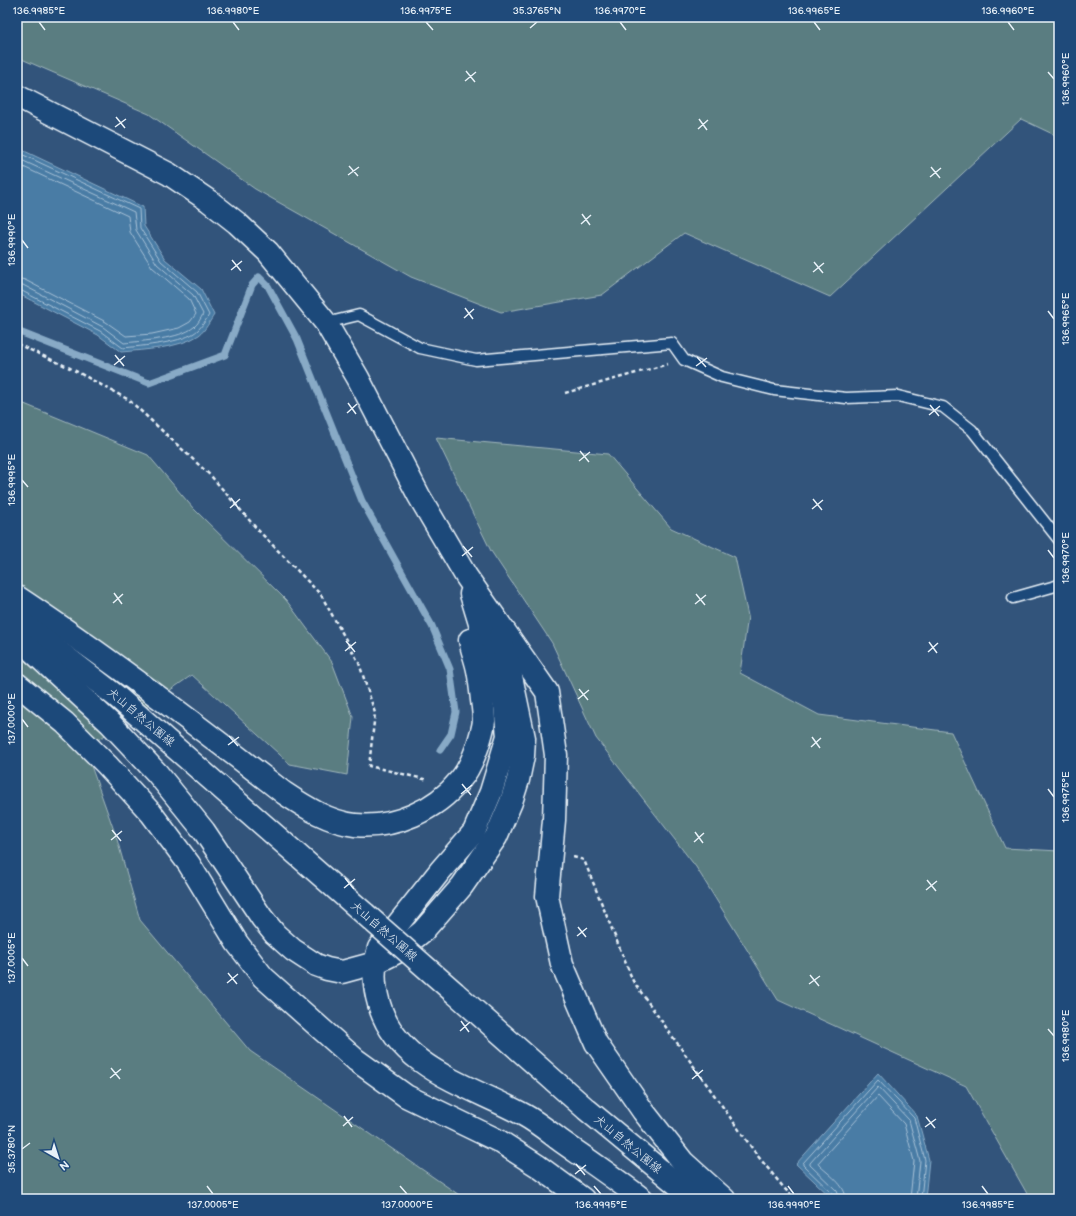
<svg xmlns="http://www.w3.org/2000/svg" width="1076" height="1216" font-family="'Balsamiq Sans','Klee One',sans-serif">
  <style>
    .green { fill: #5a7d81; stroke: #a1b7bc }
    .water { fill: #487ba5; stroke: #88aac6 }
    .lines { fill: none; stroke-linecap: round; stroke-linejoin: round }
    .shore { stroke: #a8c2d7; stroke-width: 1 }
    .stream { stroke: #88aac6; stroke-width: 7 }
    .service-casing { stroke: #e8f1f8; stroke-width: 13 }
    .tertiary-casing { stroke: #e8f1f8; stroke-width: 25 }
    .secondary-casing { stroke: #e8f1f8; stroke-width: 25 }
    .path { stroke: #e8f1f8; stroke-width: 2.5; stroke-dasharray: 4 3; stroke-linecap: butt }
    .service { stroke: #1f4a7a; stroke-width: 10 }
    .tertiary { stroke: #1f4a7a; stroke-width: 22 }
    .secondary { stroke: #1f4a7a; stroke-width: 22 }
    .secondary-bridge-casing { stroke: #e8f1f8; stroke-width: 25; stroke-linecap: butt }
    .secondary-bridge { stroke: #1f4a7a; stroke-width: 22 }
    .ticks { fill: none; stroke: #e8f1f8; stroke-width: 1.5 }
    .labels { text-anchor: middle; stroke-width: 3; stroke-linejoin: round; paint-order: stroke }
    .street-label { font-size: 12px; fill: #e8f1f8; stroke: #1f4a7a }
    .neatline { fill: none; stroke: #e8f1f8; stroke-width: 1.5 }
    .ticks-label { font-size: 10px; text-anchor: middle; fill: #e8f1f8 }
  </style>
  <rect width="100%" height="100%" fill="#32547b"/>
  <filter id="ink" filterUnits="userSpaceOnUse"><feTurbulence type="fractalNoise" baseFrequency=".025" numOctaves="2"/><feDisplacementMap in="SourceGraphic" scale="8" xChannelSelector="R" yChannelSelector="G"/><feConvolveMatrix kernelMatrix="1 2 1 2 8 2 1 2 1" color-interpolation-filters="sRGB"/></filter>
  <g filter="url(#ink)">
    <!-- green -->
    <g class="green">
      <path d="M17,17h1042v120l-38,-18 -191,178 -146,-64 -82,62 -101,17 -90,-35 -156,-88 -106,-75 -132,-57z"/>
      <path d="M17,401l131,54 45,53 93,92 46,62 21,55 -6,58 -57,-11 -98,-89 -107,74 31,87 24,84 110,131 215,148h-448z"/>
      <path d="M436,438l172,16 63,74 64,29 13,59 -8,57 79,42 132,17 54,116 54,3v348h-29l-64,-113 -188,-86 -82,-133 -100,-129 -44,-95 -61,-92z"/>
    </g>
    <!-- water -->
    <g class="water">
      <path d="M18,148l125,59 1,19 21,33 36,30 13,26c-4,6 -9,16 -15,20 -19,13 -55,15 -78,17l-23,-17 -81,-42z"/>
      <path d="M878,1073l39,43 12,44 -4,39h-92l-37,-35z"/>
    </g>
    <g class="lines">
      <!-- shore -->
      <g class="shore">
        <path d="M17,152l122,57 1,19 21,33 36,31 12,23c-3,5 -7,11 -11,15 -13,13 -57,16 -75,18l-23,-17 -80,-41 -3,-1"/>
        <path d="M17,158l117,54 2,18 21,34 36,31 10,19c-2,4 -5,10 -9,13 -14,12 -52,14 -70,16l-21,-16 -80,-42 -6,-1"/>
        <path d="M17,164l111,52 2,16 22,35 37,32 7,15 -6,8 -11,6 -27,6 -26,2 -20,-14 -81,-42 -8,-2"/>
        <path d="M835,1199l-1,-4 -31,-30v-2l75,-83 36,38 11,42 -4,39"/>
        <path d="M840,1199l-3,-8 -27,-26v-2l68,-76 31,33 11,41 -4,38"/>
        <path d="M846,1199c0,-14 -18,-25 -27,-34l-1,-2 60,-67 26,28 10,37 -4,38"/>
      </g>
      <!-- stream -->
      <path class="stream" d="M17,331l132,52 76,-28 27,-70 7,-8 9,9 29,53 65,162 70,125 18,43 6,43 -5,22 -11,16"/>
      <!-- service casing -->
      <g class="service-casing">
        <g id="service">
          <path d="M326,323l33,-8 61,33 56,12 196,-17 12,17 38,17 52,13 72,8 52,-2 45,11 29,23 87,110"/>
          <path d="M1013,598l46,-13"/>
        </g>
      </g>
      <!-- tertiary casing -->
      <g class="tertiary-casing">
        <path id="tertiary" d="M17,684l48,39 42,42 44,48 38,51 48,79 26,34 93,83 50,36 93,45 39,25 45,33"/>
      </g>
      <!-- secondary casing -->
      <g class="secondary-casing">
        <g id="secondary">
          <path d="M17,96l152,78 40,27 28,22 31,29 58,71 32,55 61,118 47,80 81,116 9,63 -2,65 -7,76 15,68 34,79 47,68 40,51 41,37"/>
          <path d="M471,594l34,112 3,30 -17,56 -17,40 -34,39 -61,77c-6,21 -6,35 0,56 19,65 93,82 145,111 13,7 25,17 37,26 27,19 55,38 81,58"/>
          <path d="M17,597c92,61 180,128 267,196 21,14 45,29 71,32 39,4 81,-15 105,-45 8,-9 13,-21 17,-32 3,-9 6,-18 7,-27 0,-7 -1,-14 -2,-21 -1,-10 -2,-20 -4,-30 -2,-10 -6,-20 -8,-30"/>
          <path d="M17,619l99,77 249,218"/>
          <path d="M17,640l13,9 80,74 47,50 47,58 58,87 13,16 18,16 23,15 11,4 15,3 33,-9 22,-11 26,-21 39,-45 34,-49 15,-35 7,-22 5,-24 1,-18 -16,-76 -8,-25"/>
          <path d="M455,993l131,116 109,90"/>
        </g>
      </g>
      <!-- path -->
      <g class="path">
        <path d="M17,344l53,24 59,32 82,76 46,53 64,66 38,68 16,50 -6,53 59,14"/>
        <path d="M565,393l103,-29"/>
        <path d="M573,857l11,3 49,121 124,174 27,33 11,11"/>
      </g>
      <!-- service -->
      <use href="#service" class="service"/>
      <!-- tertiary -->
      <use href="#tertiary" class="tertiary"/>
      <!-- secondary -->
      <use href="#secondary" class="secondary"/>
      <!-- secondary-bridge casing -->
      <g class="secondary-bridge-casing">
        <path id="secondary-bridge" d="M365,914l90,79"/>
      </g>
      <!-- secondary-bridge -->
      <use href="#secondary-bridge" class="secondary-bridge"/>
    </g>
  </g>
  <!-- ticks -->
  <path class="ticks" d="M39,22l6,8M233,22l6,8M426,22l7,8M620,22l6,8M814,22l6,8M1008,22l6,8M530,28l7,-6M466,71l9,11M1048,72l6,7M465,81l11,-9M116,117l9,11M699,119l8,11M115,127l11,-8M698,129l10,-9M349,166l9,10M931,167l9,11M348,175l11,-8M930,177l11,-9M582,214l8,11M581,224l10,-9M22,240l6,8M232,260l9,11M814,262l9,11M231,270l11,-9M813,272l11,-9M465,308l8,11M1048,311l6,8M464,318l10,-9M115,355l9,11M697,357l9,10M114,365l11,-9M696,366l11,-8M348,403l8,11M930,405l9,11M347,413l10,-9M929,415l11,-9M580,451l9,11M579,461l11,-9M22,480l6,7M231,498l8,11M813,499l9,11M230,508l10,-9M812,509l11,-9M463,546l9,11M1048,550l6,8M462,556l11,-9M114,593l8,11M696,594l9,11M113,603l10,-9M695,604l11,-9M346,641l9,11M929,642l8,11M345,651l11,-9M928,652l10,-9M579,689l9,11M578,699l11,-9M22,719l6,8M229,736l9,10M812,737l8,11M228,745l11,-8M811,747l10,-9M462,784l9,11M1048,789l6,8M461,794l11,-9M112,830l9,11M695,832l8,11M111,840l11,-9M694,842l10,-9M345,878l9,11M927,880l9,11M344,888l11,-9M926,890l11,-9M578,927l8,10M577,936l10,-8M22,958l6,8M228,973l9,11M810,975l9,11M227,983l11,-9M809,984l11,-8M461,1021l8,11M1048,1029l6,7M460,1031l10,-9M111,1068l9,11M693,1069l9,11M110,1078l11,-9M692,1079l11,-9M344,1116l8,11M926,1117l9,11M343,1126l10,-9M925,1127l11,-8M22,1149l8,-6M576,1164l9,11M575,1174l11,-9M207,1186l6,8M400,1186l7,8M594,1186l7,8M788,1186l6,8M982,1186l6,8"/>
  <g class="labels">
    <!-- street labels -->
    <g class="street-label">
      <text transform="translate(141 717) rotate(40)" y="4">犬山自然公園線</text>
      <text transform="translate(384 931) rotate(41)" y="4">犬山自然公園線</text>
      <text transform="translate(628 1144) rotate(40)" y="4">犬山自然公園線</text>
    </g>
  </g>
  <!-- margin -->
  <rect width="1076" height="1216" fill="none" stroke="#1f4a7a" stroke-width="44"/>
  <!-- north arrow -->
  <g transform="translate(58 1158) rotate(141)" stroke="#1f4a7a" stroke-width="3" paint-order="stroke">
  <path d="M0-3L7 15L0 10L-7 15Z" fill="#e8f1f8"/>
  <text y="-6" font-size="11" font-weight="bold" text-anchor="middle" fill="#e8f1f8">N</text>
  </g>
  <rect x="22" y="22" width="1032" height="1172" class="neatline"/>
  <g class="ticks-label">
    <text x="39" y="14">136.9985°E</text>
    <text x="233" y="14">136.9980°E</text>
    <text x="426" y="14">136.9975°E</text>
    <text x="537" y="14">35.3765°N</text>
    <text x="620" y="14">136.9970°E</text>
    <text x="814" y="14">136.9965°E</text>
    <text x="1008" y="14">136.9960°E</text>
    <text transform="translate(1065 79) rotate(-90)" y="4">136.9960°E</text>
    <text transform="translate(11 240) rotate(-90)" y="4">136.9990°E</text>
    <text transform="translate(1065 319) rotate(-90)" y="4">136.9965°E</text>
    <text transform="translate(11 480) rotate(-90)" y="4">136.9995°E</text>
    <text transform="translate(1065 558) rotate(-90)" y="4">136.9970°E</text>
    <text transform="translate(11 719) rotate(-90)" y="4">137.0000°E</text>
    <text transform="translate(1065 797) rotate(-90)" y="4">136.9975°E</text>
    <text transform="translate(11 958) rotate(-90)" y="4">137.0005°E</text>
    <text transform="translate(1065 1036) rotate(-90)" y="4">136.9980°E</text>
    <text transform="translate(11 1149) rotate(-90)" y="4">35.3780°N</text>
    <text x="213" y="1208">137.0005°E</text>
    <text x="407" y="1208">137.0000°E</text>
    <text x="601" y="1208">136.9995°E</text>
    <text x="794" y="1208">136.9990°E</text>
    <text x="988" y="1208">136.9985°E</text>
  </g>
</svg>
